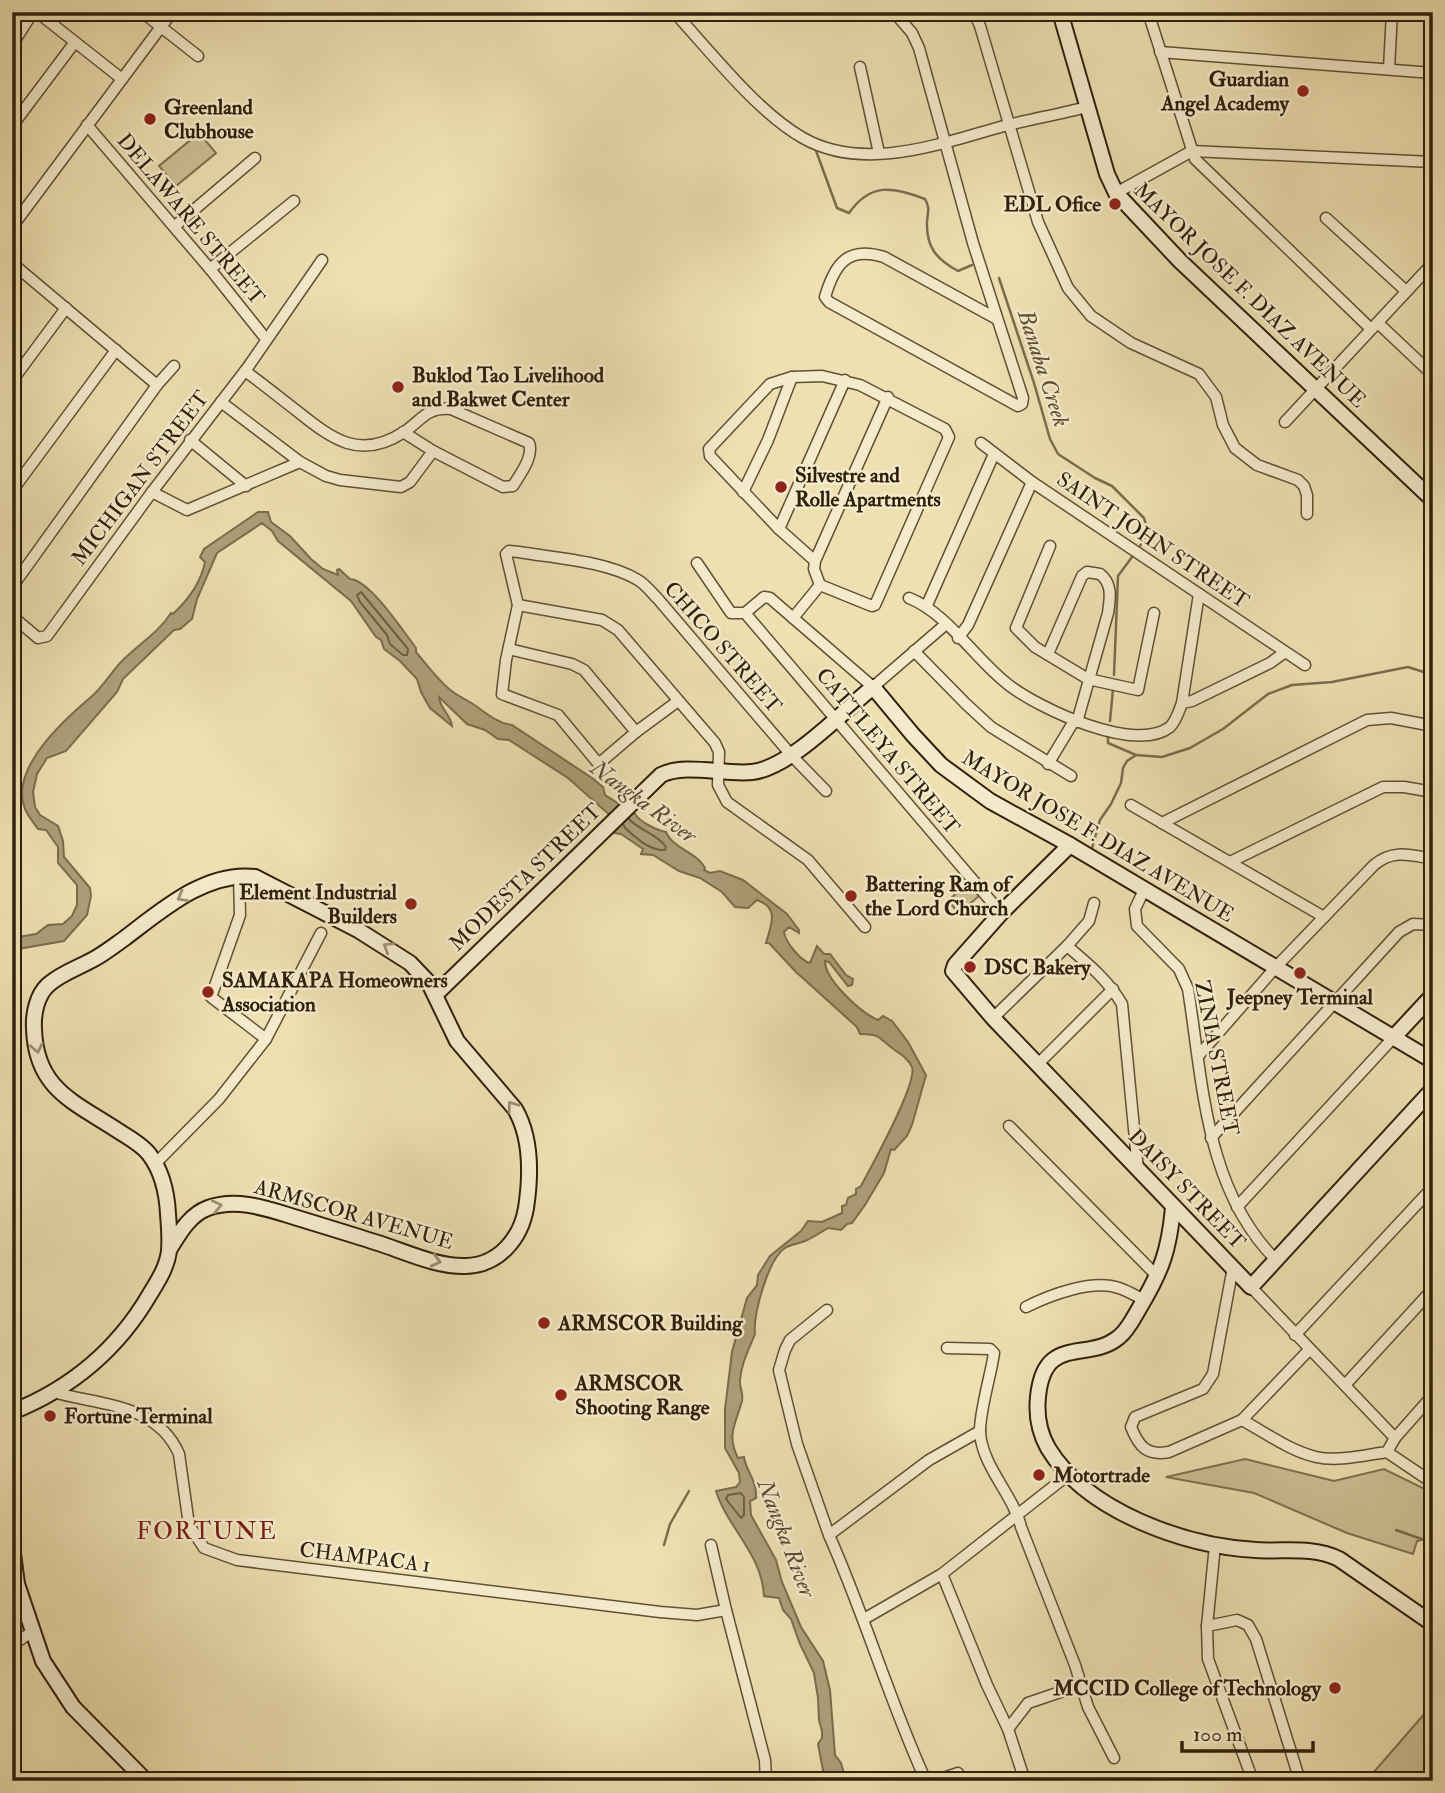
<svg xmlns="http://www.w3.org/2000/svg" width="1445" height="1793" font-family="'IM FELL Double Pica',serif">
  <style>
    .green { fill: #cebf95; stroke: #7f7050; stroke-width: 2 }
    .water { fill: #ad9f79; stroke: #7b6c4d; stroke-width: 2 }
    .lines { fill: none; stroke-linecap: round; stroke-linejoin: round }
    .shore { stroke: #6e6042; stroke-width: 2 }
    .stream { stroke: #7b6c4d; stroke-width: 2.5 }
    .street-casing { stroke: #605034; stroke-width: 13 }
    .secondary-casing { stroke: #30200b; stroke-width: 18 }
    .street { stroke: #f4ebcc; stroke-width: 10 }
    .secondary { stroke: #f4ebcc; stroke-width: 14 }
    .oneway { stroke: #9c9075 }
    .poi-dot { fill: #8f2418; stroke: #f4ebcc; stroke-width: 2.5 }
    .labels { text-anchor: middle; stroke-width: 5; stroke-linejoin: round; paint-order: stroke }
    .poi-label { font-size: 21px; font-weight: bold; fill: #30200b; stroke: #f4ebcc; text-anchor: start }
    .street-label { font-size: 21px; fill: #30200b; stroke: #f4ebcc }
    .water-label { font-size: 23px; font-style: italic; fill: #5c4c32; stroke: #f4ebcc }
    .quarter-label { font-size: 24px; letter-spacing: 2px; fill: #7a1f14; stroke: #f4ebcc }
  </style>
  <rect width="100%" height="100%" fill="#eee0b1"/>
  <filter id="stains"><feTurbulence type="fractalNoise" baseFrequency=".00286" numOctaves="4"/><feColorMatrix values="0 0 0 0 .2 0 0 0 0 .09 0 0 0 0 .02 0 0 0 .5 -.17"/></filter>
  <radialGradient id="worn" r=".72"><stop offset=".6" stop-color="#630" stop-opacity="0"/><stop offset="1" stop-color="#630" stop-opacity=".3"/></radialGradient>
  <!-- green -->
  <g class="green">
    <path d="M199,133l17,20 -40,33 -17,-20z"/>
    <path d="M967,883l12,13 -20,17 -11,-12z"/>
    <path d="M1245,1459l89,22 50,-12 49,24v44l-16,4 -4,13 -66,-21 -93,-40 -88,-16z"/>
    <path d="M1433,1704v77h-67z"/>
  </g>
  <!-- water -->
  <path class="water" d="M258,512h10l3,10 19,14 21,23 12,10 15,6 -1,-5 2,-1 11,10c20,1 53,52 66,69v4c11,13 20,26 33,37 8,7 17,10 24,15 12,8 23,19 39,21l80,53 11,9 2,8 30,19c5,8 21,16 31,18 7,17 31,20 39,36l-1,2 6,3 10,-2 23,9 44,34 12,16v3l-10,-6 -5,5c1,10 17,29 26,31l7,-17 7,8h6l16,21 7,4 -1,6 -4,1 -19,-24 -4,-1c0,19 36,52 53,59l5,-4 9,5 16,21 18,33 -14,50 -5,11 -13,14 -3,-1 -7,24 -19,32 -13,18 -5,1 -6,6 -13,-2c-5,3 -17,11 -23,13 -7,3 -14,3 -20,7 -17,11 -32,67 -30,86 -6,15 -14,30 -15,46 -1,8 4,12 2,21 -6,22 -16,34 -4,57l6,-1c2,15 13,22 12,41l-6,3 1,14 25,45 6,22 19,45 22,34 7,29 5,65 6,8 5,18h-21l-7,-37 4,-6v-7l-3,-11 -1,-22 -4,-25 -14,-29 -9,-25 -8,-9 -4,-12 -15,-2c-2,-42 -37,-69 -48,-105l20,-4 4,-5 -1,-9 -14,-25v-39l7,-57 15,-54 10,-13 1,-10 12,-19 31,-25 7,-10 14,1 20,-9v-7l4,-1 2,-7 8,-4v-5l5,-3c10,-19 57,-103 51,-119 -4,-9 -12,-13 -20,-19 -14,-11 -12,-14 -32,-14l-3,-7 -61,-55 -27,-29h-3c5,-18 14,-35 -9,-43l-9,8 -13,-1 -13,-15 -22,-14 -21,-7 -26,-16 -12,-1 2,-5 -22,-15 -7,-1 2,-8 -4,-8 -44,-39 -59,-38 -11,-1 -13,-9 -18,-6 -28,-27c0,10 12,18 13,29l-22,-18 -9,-16 -4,-13 -17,-18 -16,-12 -3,-9 -5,-3 -25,-36 -73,-60 -6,-10 -10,-8 -45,30 -20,46 -5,20 -12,10 -6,1 -51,49 -6,13 -51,59 -19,7 -10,16 -4,18 2,15 5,8 18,11 5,15 1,16 26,31 1,8 -4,19 -23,26 -52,9v-12l24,-4 12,-9 15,-1 9,-8 5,-11v-20l-19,-22v-16l-12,-17 -8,-1c-5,-7 -12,-15 -14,-23 -13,-39 41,-87 67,-109 11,-9 21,-26 31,-36 17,-17 37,-29 49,-48l2,1c16,-15 28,-31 32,-52l-5,-5 4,-8z"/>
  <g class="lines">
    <!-- shore -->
    <g class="shore">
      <path d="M361,592l47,57 -1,6h-4l-13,-11 -3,-9 -27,-33 -3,-7z"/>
      <path d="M623,824l2,4c11,10 25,23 40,22l1,-3c-10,-14 -26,-16 -37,-28"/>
      <path d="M741,1493l3,4v18l-3,3 -15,-19 2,-4z"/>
    </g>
    <!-- stream -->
    <g class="stream">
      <path d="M815,148l22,60 12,5c22,-31 43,-26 76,-14 5,9 3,12 2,22 -1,26 9,38 31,50l14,-6"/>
      <path d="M999,278l35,105 16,56 8,15 37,24 17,8 32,32 4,13 -8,15"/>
      <path d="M1114,675l4,-99 14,-19"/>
      <path d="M1110,721l3,-32"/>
      <path d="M1136,755l26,2 28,-9 33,-19 45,-35 24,-9 40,-3 76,-15 25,8"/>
      <path d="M1092,848l8,-28 11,-16 10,-21 2,-15 4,-7 9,-6 -28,-12v-6"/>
      <path d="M1396,1530l37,13"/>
      <path d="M664,1545l6,-21 19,-33"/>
    </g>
    <!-- street casing -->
    <g class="street-casing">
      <g id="street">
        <path d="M37,12l85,67"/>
        <path d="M142,12l56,44"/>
        <path d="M674,12c36,39 83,100 129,126 62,35 139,5 201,-12 28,-7 56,-12 83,-19"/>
        <path d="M894,12l18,21 7,15 54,195 50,155 -1,6 -4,2 -189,-104 -4,-5c10,-34 23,-51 59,-40l113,62"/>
        <path d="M974,12l6,14 58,196 30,66 23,28 40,27 68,31 17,23 7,28 12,23 22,17 41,15 6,6 3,9v19"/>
        <path d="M1148,12l47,147 176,170"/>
        <path d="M12,45l21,-33"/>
        <path d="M1160,52l273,21"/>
        <path d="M860,67l19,86"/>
        <path d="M1389,69l3,-57"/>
        <path d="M87,125l123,144 56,70"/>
        <path d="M12,126l63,-84"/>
        <path d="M1116,193l76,-42 241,11"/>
        <path d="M1326,218l80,73"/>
        <path d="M175,226l80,-68"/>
        <path d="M12,227l160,-215"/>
        <path d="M12,263l145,122"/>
        <path d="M210,269l84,-68"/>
        <path d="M1378,323l55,52"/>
        <path d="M245,371c18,13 35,27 52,40 35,28 63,50 107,21 18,-12 22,-25 47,-23l78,34c5,14 -9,31 -16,43l-10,1 -70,-36 -30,-19"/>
        <path d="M12,381l54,-73"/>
        <path d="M221,402l79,60 26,14 14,4 61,7 9,-5 23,-31"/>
        <path d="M1285,422l148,-159"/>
        <path d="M190,440l56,46"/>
        <path d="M981,443l51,39 273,183"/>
        <path d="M12,491l104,-141"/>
        <path d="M152,492l35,18 113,-48"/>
        <path d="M743,492l25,-52 24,-63"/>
        <path d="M779,529l66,-149"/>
        <path d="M1050,546l-34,82 19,19 53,32 50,11 16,-77"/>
        <path d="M815,561l-36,-32 -69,-73 -1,-7 61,-65 22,-7 30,-1 38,9 85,44 4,8 -74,168 -3,1 -52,-21 -6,-16 1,-8 73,-164"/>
        <path d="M697,563l34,50h14l19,-16 6,1 103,89 73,-63"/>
        <path d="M12,587l145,-202 17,-19"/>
        <path d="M909,598c40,16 66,62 101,88 31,23 125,68 160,41 6,-6 9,-16 12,-24l17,-109"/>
        <path d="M518,605l84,15 16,10 97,113 4,9 -1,33 9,17 81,58 57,67"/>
        <path d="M927,605l67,-151"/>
        <path d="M745,613l256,300"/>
        <path d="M12,616l26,22 9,-2 105,-144 96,-125 74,-107"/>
        <path d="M793,618l27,-33"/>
        <path d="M958,638l10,-13 64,-143"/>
        <path d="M509,649l63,15 12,6 52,62"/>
        <path d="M914,651l52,53 25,23 80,49"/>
        <path d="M1048,654l34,-78 5,-4 13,2c13,10 10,25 8,39l-31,109"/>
        <path d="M678,701l-42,31 -34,29 -5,1 -39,-47 -56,-21 4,-34 12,-55 -12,-51 3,-3 10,1c35,6 87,9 119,28 7,4 14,13 20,19l134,157 34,35"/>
        <path d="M1182,703l10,-2 78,-38 14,-10"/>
        <path d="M1048,764l26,-43"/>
        <path d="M1131,805l193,112"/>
        <path d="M1162,823l205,-103 24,-2 42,8"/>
        <path d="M1230,862l153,-75h21l29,5"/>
        <path d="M239,875l1,40 -29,82 55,42"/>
        <path d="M1144,890l-9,19 2,17 42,43 9,20c15,94 17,200 88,271"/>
        <path d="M1067,946c21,18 41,34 55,58l16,166"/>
        <path d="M993,1018l74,-72 22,-25 5,-18"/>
        <path d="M1199,1055l76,-87 99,-103c19,-16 36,-10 59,-6"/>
        <path d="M1039,1063l74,-74"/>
        <path d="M1009,1126l149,151"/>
        <path d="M1211,1138l188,-206 14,-8 20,1"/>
        <path d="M155,1164l64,-65 47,-60 55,-106"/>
        <path d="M1237,1207l156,-169"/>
        <path d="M1233,1267l-20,107 -10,15 -68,28 -4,10c8,20 16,29 38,25l73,-32 67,-70"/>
        <path d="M1251,1287l144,151"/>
        <path d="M1026,1307c24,-12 66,-28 93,-19 9,3 17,8 25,12"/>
        <path d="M827,1310l-37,30 -5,10 -6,20 18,74 32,91 100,-75 51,-29"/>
        <path d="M1295,1335l138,-148"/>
        <path d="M947,1348l43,1 4,4c-3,22 -15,60 -14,80 3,35 33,61 41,94l54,138 13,42 26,51"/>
        <path d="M1345,1385l88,-96"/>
        <path d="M53,1392c45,13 104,11 126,62l10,71 15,23 33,12 423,52 37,3 29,-5"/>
        <path d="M1242,1420c24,13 48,31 74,37 22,5 49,-2 71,-5l8,-14 38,-43"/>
        <path d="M1387,1452l46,31"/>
        <path d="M829,1535c36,81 60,165 97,246"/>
        <path d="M711,1545l15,65 39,150 1,21"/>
        <path d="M1215,1545l-8,81 1,33 45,122"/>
        <path d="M942,1574l45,111 21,44 17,52"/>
        <path d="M864,1619l78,-45 126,-99"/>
        <path d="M1207,1626l30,-6 11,5 8,14 44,142"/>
        <path d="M12,1645l20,-13"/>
        <path d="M1008,1729l20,-26 53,-18"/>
        <path d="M935,1781l23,-8"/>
      </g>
    </g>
    <!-- secondary casing -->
    <g class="secondary-casing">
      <g id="secondary">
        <path d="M1060,12l47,162 9,19 64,68 253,239"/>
        <path d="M1070,845l-69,68 -46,52 -2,6 40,47 258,269 182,-198"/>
        <path d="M436,994l225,-219c24,-12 63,0 91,-3 38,-4 90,-60 121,-85l40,48 28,30 49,36 80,44 363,216"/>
        <path d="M1393,1038l40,-43"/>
        <path d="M1173,1208c-4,42 -11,62 -33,99 -6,10 -12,23 -21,30 -31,26 -75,-4 -81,60 -2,19 1,35 10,51 39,64 137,98 208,102 29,2 56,-4 83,9l94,65"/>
        <path d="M12,1412c60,-24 106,-63 138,-118 8,-13 17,-27 19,-43 1,-12 0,-25 -1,-37 -1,-20 -6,-43 -19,-60 -7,-9 -19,-16 -29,-22 -45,-30 -84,-42 -86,-103 -1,-15 3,-34 14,-44 13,-12 32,-18 46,-26 11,-6 21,-14 31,-21 37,-28 81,-67 130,-61l103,53 52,33 19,20 28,58 58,68c17,29 16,66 11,99 -5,30 -27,57 -60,58 -29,1 -60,-14 -88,-23 -28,-9 -58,-18 -87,-27 -26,-8 -55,-18 -83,-8 -19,7 -29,26 -39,42"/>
        <path d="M12,1546l5,38 26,77 30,46 73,74"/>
      </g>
    </g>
    <!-- street -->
    <use href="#street" class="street"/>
    <!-- secondary -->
    <use href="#secondary" class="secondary"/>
  </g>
  <!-- one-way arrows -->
  <defs><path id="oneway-chevron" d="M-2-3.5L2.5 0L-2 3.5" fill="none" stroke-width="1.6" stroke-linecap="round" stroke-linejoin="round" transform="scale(1.75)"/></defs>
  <g class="oneway">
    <use href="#oneway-chevron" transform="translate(182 897) rotate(151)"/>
    <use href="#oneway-chevron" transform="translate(388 947) rotate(-148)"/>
    <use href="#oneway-chevron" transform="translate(37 1048) rotate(79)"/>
    <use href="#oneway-chevron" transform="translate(512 1106) rotate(-126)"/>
    <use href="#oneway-chevron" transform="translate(217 1206) rotate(-12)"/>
    <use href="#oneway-chevron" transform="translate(436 1261) rotate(14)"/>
  </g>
  <!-- markers -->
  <g class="poi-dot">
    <circle cx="1303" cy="91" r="7"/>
    <circle cx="150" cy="119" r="7"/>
    <circle cx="1115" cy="204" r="7"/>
    <circle cx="398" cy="387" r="7"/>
    <circle cx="781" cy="487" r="7"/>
    <circle cx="851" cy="896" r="7"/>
    <circle cx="411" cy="904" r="7"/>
    <circle cx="970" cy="967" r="7"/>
    <circle cx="1300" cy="973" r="7"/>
    <circle cx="208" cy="992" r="7"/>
    <circle cx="544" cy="1323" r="7"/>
    <circle cx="561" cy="1395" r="7"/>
    <circle cx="50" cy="1416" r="7"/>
    <circle cx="1039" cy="1475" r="7"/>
    <circle cx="1335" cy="1688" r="7"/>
  </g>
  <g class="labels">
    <!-- poi labels -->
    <g class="poi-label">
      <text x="1289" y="86" text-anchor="end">Guardian<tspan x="1289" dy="24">Angel Academy</tspan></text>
      <text x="164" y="114">Greenland<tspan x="164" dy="24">Clubhouse</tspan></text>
      <text x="1101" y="211" text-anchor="end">EDL Ofice</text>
      <text x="412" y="382">Buklod Tao Livelihood<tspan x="412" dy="24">and Bakwet Center</tspan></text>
      <text x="795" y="482">Silvestre and<tspan x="795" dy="24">Rolle Apartments</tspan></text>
      <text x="865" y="891">Battering Ram of<tspan x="865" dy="24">the Lord Church</tspan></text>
      <text x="397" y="899" text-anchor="end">Element Industrial<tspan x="397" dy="24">Builders</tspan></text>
      <text x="984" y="974">DSC Bakery</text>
      <text x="222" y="987">SAMAKAPA Homeowners<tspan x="222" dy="24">Association</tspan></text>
      <text x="1300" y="1004" text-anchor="middle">Jeepney Terminal</text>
      <text x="558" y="1330">ARMSCOR Building</text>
      <text x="575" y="1390">ARMSCOR<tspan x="575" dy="24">Shooting Range</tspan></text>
      <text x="64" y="1423">Fortune Terminal</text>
      <text x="1053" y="1482">Motortrade</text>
      <text x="1321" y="1695" text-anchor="end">MCCID College of Technology</text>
    </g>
    <!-- street labels -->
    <g class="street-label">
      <text transform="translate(191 219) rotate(50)" y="7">DELAWARE STREET</text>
      <text transform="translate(1250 295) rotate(44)" y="7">MAYOR JOSE F. DIAZ AVENUE</text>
      <text transform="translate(140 478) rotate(-53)" y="7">MICHIGAN STREET</text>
      <text transform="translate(1153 540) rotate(34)" y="7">SAINT JOHN STREET</text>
      <text transform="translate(723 647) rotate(49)" y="7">CHICO STREET</text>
      <text transform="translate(888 751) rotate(50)" y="7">CATTLEYA STREET</text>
      <text transform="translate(1098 836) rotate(31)" y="7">MAYOR JOSE F. DIAZ AVENUE</text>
      <text transform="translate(525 877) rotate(-44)" y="7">MODESTA STREET</text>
      <text transform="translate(1217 1058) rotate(79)" y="7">ZINIA STREET</text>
      <text transform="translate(1187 1189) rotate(46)" y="7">DAISY STREET</text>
      <text transform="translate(354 1214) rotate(16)" y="7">ARMSCOR AVENUE</text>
      <text transform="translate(365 1557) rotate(7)" y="7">CHAMPACA 1</text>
    </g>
    <!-- water labels -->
    <g class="water-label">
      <text transform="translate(1044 368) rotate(72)" y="8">Banaba Creek</text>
      <text transform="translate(644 801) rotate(36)" y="8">Nangka River</text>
      <text transform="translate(787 1538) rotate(69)" y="8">Nangka River</text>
    </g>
    <!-- quarter labels -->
    <g class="quarter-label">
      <text x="207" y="1539">FORTUNE</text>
    </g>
  </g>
  <!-- margin -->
  <rect width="1445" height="1793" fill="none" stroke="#eee0b1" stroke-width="42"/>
  <rect x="14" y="14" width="1417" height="1765" fill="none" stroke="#30200b" stroke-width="3.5"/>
  <rect x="21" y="21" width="1403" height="1751" fill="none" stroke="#30200b" stroke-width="2"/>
  <!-- scale -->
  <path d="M1182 1741v10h131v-10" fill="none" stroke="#30200b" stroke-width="3.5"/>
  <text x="1193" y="1741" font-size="21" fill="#30200b" stroke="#f4ebcc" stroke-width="5" paint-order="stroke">100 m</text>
  <rect width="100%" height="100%" filter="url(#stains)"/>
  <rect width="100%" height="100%" fill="url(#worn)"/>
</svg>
